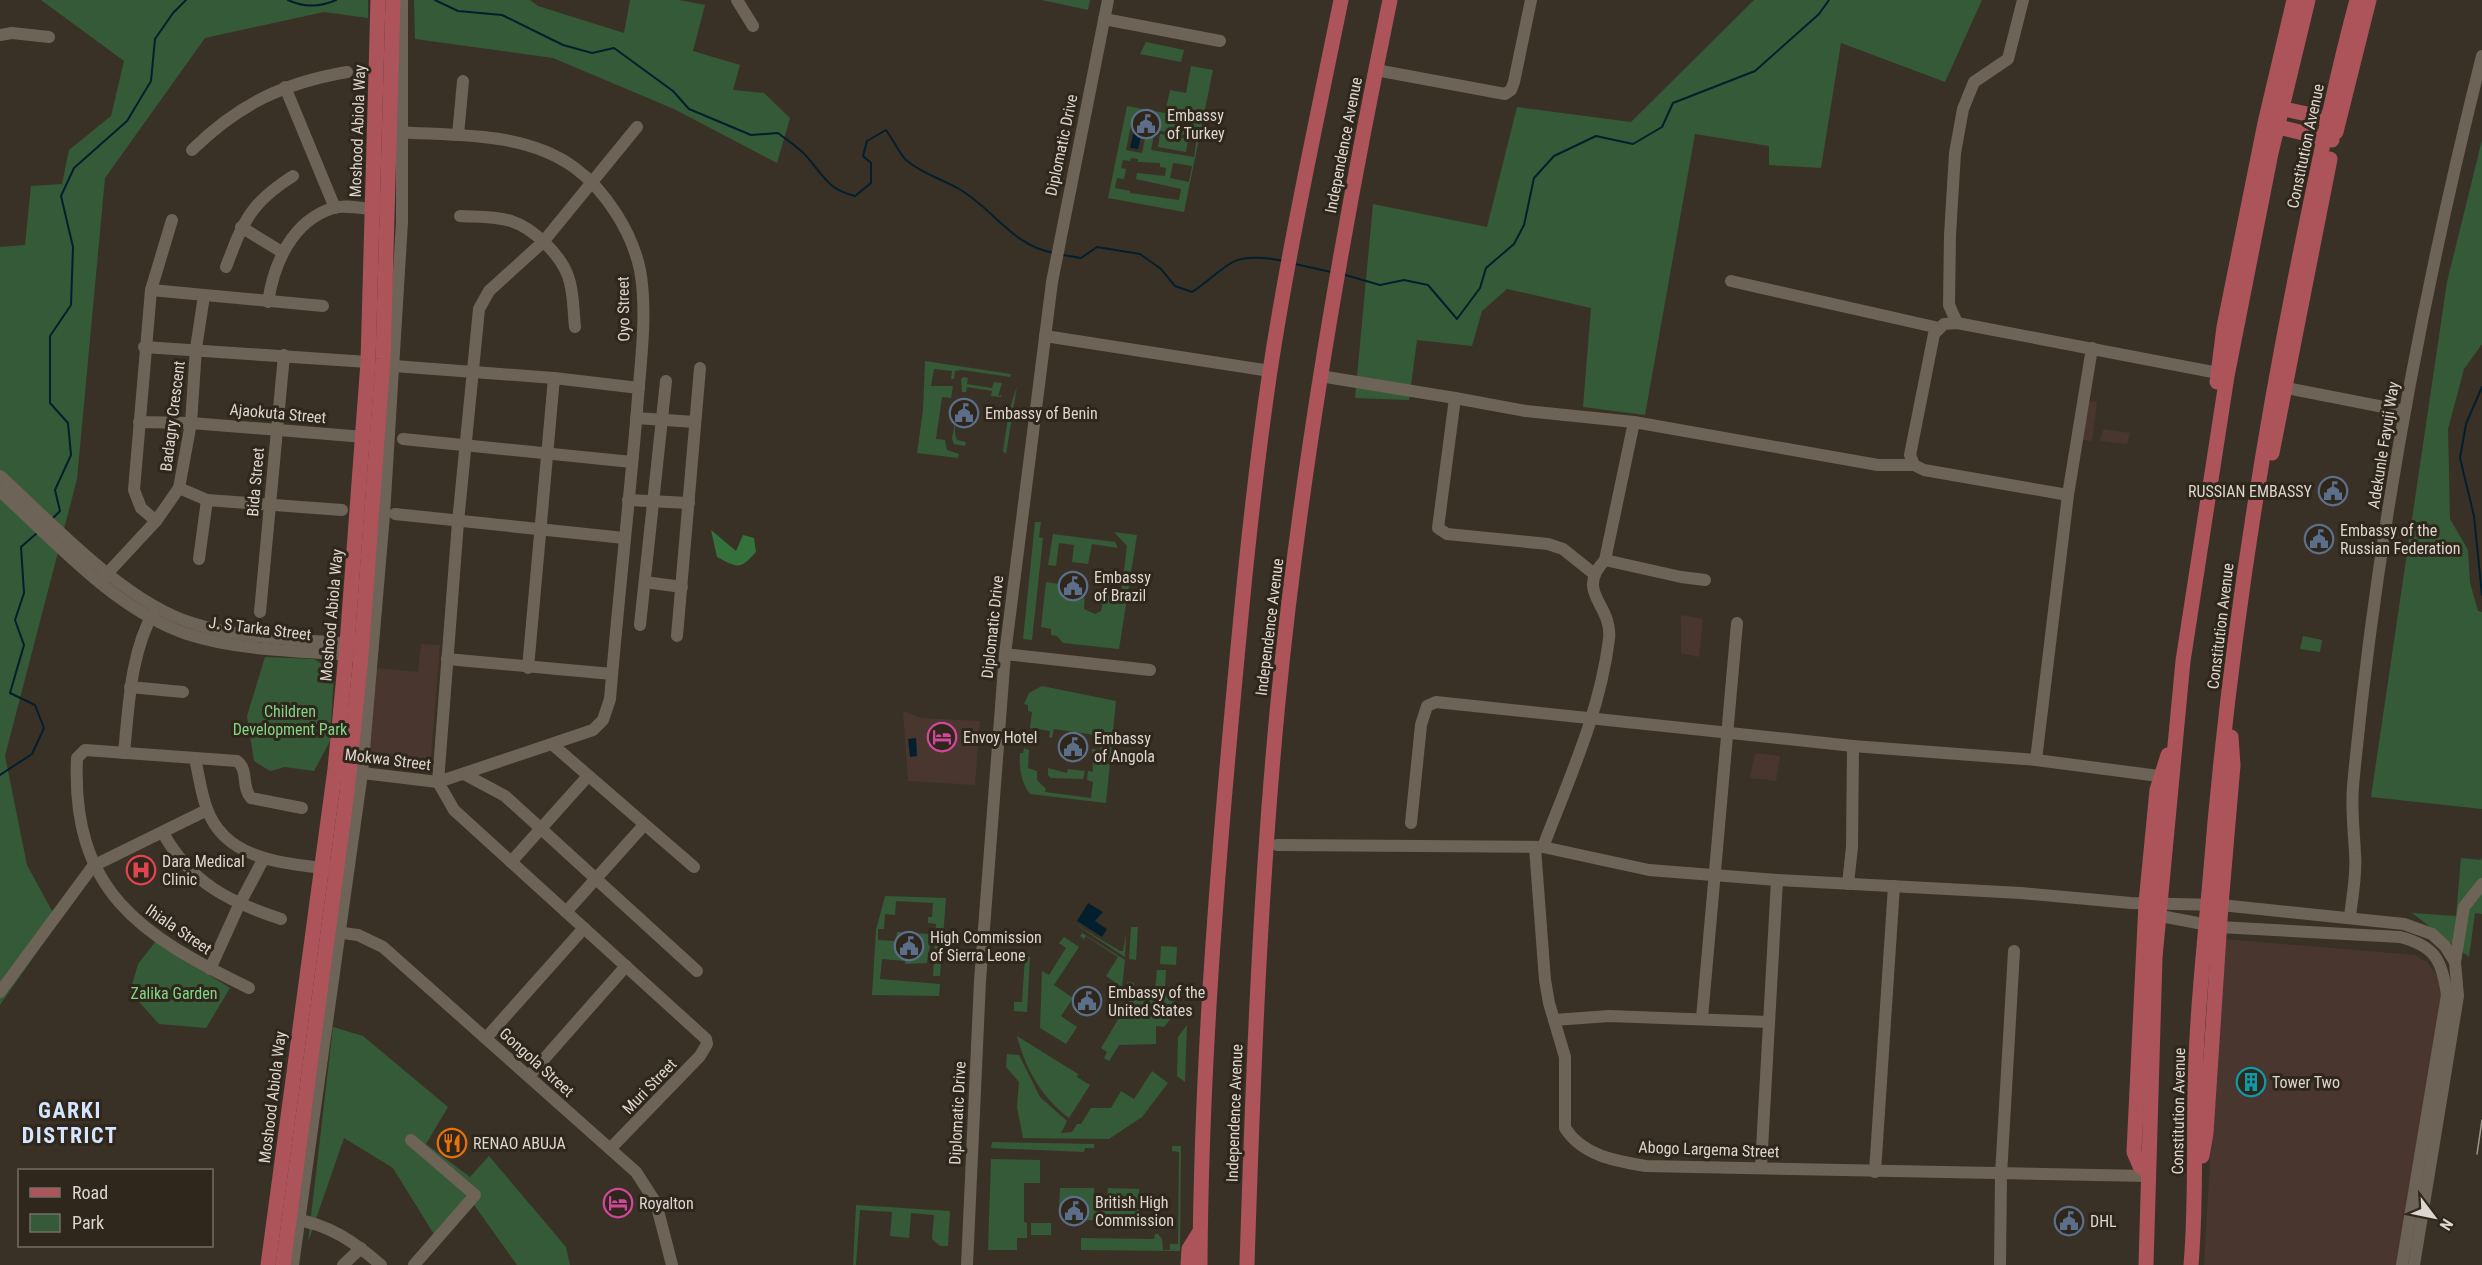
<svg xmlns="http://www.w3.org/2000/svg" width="2482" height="1265" font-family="'Roboto Condensed',sans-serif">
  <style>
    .commercial { fill: #49362f }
    .green { fill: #355a38; fill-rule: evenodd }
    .forest { fill: #33723a }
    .water { fill: #031f2d }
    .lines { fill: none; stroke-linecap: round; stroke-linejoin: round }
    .stream { stroke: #031f2d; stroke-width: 2 }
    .minor { stroke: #6d6356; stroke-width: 12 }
    .major { stroke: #ad545b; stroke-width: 15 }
    .tram { stroke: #9d968d; stroke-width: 1.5 }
    .labels { text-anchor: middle; stroke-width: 6; stroke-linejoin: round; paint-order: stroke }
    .poi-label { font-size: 16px; fill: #dcd6cf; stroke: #30271c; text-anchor: start }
    .street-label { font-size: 16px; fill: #dcd6cf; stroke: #30271c }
    .park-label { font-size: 16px; fill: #7fd687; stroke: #30271c }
    .district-label { font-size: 22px; font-weight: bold; letter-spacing: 1.5px; fill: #d4e5ff; stroke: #30271c }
  </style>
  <rect width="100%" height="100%" fill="#3a3126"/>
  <!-- commercial -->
  <g class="commercial">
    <path d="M2097,401l-5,40 -10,-1 6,-38z"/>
    <path d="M2103,429l27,4 -3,11 -27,-3z"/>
    <path d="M1681,615l22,4 -4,38 -18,-4z"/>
    <path d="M421,644l19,1 -10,125 -63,-5 7,-91 3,-6 41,4z"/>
    <path d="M903,711l19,7 58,3 -5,64 -67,-4z"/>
    <path d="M1755,753l25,3 -4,25 -26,-3z"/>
    <path d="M2223,939l192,16 12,7 12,16 3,17 -46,270h-192z"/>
  </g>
  <!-- green -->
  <g class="green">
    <path d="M41,0h327v18l-44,-6 -119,26 -100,140 -28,301 -72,277 22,109 31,57 -58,83v-758l25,-2 6,-59 31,-2 7,-34 42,-34 13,-55z"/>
    <path d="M414,0h116l8,6 86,27 6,-33h49l26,5 -12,46 47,14 -7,25 31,3 26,25 -13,45 -103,-54 -121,-51 -138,-19z"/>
    <path d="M1042,0h48l-2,10z"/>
    <path d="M1754,0h228l-37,82 -104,-39 -20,125 -52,-3v-19l-74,-12 -50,281 -62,-8 8,-99 -84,-19 -25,22 -10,35 -55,-6 -8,60 -54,-2 18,-194 114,23 30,-120 114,15z"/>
    <path d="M1146,42l38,8 -3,12 -41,-8z"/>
    <path d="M1191,66l22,4 -29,142 -76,-14 19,-92 38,7 5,-23 16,3zM1132,120l16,3 -6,30 -16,-3zM1155,130l42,7 -3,20 -43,-7zM1131,158l7,1v3l22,1v4l6,1 -1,8 -28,-3 -1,6 45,10 -2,11 -49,-7v-2l-15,-3 2,-10 7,1 2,-10 -5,-1 2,-8 7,1zM1173,163l19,3 -3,16 -19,-4z"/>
    <path d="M1160,134l28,5 -2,13 -28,-5z"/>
    <path d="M2482,140v204l-18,25 -16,60 2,90 18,31 2,33 8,28 4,1v197l-111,-12 76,-515z"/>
    <path d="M925,361l86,13 -1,3 -48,-7 -7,1 -1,8h-3l1,-8 -18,-2 -3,17h22l-2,12 -9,-1 -6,42 9,1 2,10 12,4 -1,4 -41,-5 6,-43z"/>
    <path d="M964,377l4,1 -1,6 25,4 2,-6 8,1 -4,13 4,-1 -1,2 -10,-1 1,-5 -25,-4 -1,5h-4l-1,-13z"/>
    <path d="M1017,386l-11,68 -3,-3 6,-40z"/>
    <path d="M964,399l9,1 -1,5 -9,-1c-7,12 -11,23 -6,36l9,2 -1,4 -11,-2 -2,-5 6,-36z"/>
    <path d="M1035,522h6l-2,15 4,1 -11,102 -9,-1z"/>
    <path d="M1114,532l23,3 -18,114 -56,-6 -6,-7 -6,-1v-6l-10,-2 5,-45 39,6 -1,21 11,5 6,-3 4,-19 16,2 6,-48z"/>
    <path d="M1053,534l62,8 3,6 -26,-4 -4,20 -16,-2 2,-17 -15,-2 -3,23 -8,-1z"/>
    <path d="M2303,636l19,4 -2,12 -20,-3z"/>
    <path d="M265,657l49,2 20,13 -4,69 -16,30 -29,-4 -15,4 -16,-10 -7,-45z"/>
    <path d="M1042,686l74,15 -10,102 -76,-9c-9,-12 -11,-26 -10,-41h3l1,-5 5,2 -1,18 9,3v9l9,9 -1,3 46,6 2,-16 -6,-2 1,-9 5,1 -1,-23 8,1 2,-14 -48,-7 -2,9 -3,-1 1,-6 -20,-3 2,-16 -4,-1v-6l-4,-1 5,-11z"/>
    <path d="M1048,768l19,5 1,-4 17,2 -2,8 -32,-1 -3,-3z"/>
    <path d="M2482,857v57l-7,-1 -6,44 -57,-44 44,3 5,-58 20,2z"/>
    <path d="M885,896l61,2 -6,78h-7l3,-52 -8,-1v-6h4l1,-14 -37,-2 -1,14 -10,-1 -1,15h-6v11l18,1 1,-9 32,2 2,5 -4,24 -22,1v-3l-23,-2 -2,20 60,5 -1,12 -67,-1 4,-65z"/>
    <path d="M1072,922l48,29h3l3,-17 -1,23z"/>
    <path d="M1131,927h7l-2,33 -7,-1z"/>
    <path d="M1082,933l43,27 -3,27 -16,-11 12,-19 -32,-21 -2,3 -4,-3z"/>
    <path d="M1064,937l15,10 -25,38 19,13 -12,18 16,11 -11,17 -26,-16 2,-57 7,4 17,-27 -7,-5z"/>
    <path d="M156,941l74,47 -24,40 -47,-4 -29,-32 8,-28z"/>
    <path d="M1161,946l16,1 -1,18 -16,-1z"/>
    <path d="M1025,957h5l-3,55 -13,-1v-9h8z"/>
    <path d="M1157,970h9l-1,18h10l-2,28 -9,11 -8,-1v18l-37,1 -10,16 -5,-3 3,-6 -6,-4 30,-50 -5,-3 1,-13 7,1v7l21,1z"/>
    <path d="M1187,1025l-2,57 -8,-6 1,-39z"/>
    <path d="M333,1027l30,9 85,71 -22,37 44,33 19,-21 77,91 4,18h-53l-50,-70 -32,41 -42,-68 -49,-30 -36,104z"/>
    <path d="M1017,1036l61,38 -1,3 13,8 -21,33c-27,-20 -44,-50 -52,-82z"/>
    <path d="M1007,1054l12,1 21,42 27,24 -6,12 11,-1 5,-8h4l10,-16h20l10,-17 13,8 18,-28 16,12 -26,34 -33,22 -86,-1 -6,-31 2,-25 -13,-15z"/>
    <path d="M992,1142l102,2v4h-9l-1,4 -93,-4z"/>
    <path d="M1172,1146h9l-1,105 -99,-1v-12l73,1 1,-5h3l4,5 1,11h7v-6h8l1,-92 -7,-1z"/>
    <path d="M991,1159l49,1v23h-16v39l3,1v15h-10v12h-29z"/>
    <path d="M1060,1188h34v11h13l1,-11 31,1v32l-56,-1v-12h-24z"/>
    <path d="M856,1205l94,6 -2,35h-8l-8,-7 2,-24 -23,-2 -2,25 -19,-2 2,-24 -32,-2 -4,55h-3z"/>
    <rect x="1031" y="1223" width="20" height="12"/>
  </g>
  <!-- forest -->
  <path class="forest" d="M711,530l25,21 7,-16 11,3 2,14c-16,18 -18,16 -39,5z"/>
  <!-- water -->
  <g class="water">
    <path d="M1135,125l8,2 -5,22 -8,-1z"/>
    <path d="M916,738l1,18 -7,1 -2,-18z"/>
    <path d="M1088,903l15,9 -8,9 12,8 -5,8 -25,-16z"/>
  </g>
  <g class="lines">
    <!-- stream -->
    <g class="stream">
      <path d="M288,0c15,7 32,7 48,0"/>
      <path d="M435,0l23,11 44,4 61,30 29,8 22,-5 59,43 16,18 62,26 27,-2c10,8 22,15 30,25 17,20 20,31 47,38l16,-13v-20l-8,-7 4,-15 19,-11c6,8 15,26 20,30 16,14 36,19 53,29 35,20 53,57 95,64"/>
      <path d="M1063,255l18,3 16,-11 43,7 21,15 14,17 17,6c14,-9 26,-21 39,-29 14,-8 38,-5 53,-2"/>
      <path d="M1295,264l36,8"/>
      <path d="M1342,274l38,11 24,-5 24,5 29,34 23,-31 6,-20 28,-24 10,-19 10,-47 20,-22 42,-20 37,8 29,-17 11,-24 82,-32 64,-57 10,-14"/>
      <path d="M2482,387l-16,37 -6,34 14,58 8,79"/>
      <path d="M52,519l8,-8 -5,-21 16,-35 -3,-32 -18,-20v-67l21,-31 2,-58 -12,-51 13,-28 53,-47 24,-40 4,-42 18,-26 13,-13"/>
      <path d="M0,775l32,-21 12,-26 -9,-23 -25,-12 14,-48 -9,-25 9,-27 -3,-46 16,-14"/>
    </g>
    <!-- minor -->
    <g class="minor">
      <path d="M737,0l16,26"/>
      <path d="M1104,19l116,22"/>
      <path d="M0,35l12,-2 37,4"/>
      <path d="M1376,70l129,24 6,-4 3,-8 17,-82"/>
      <path d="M285,87l50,121"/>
      <path d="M458,135l5,-54"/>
      <path d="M192,150c47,-46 91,-67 155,-78"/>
      <path d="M460,216c17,1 35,0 51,5 22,7 49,33 57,55 6,16 5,34 7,51"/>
      <path d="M241,227l41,25"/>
      <path d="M226,267c17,-45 24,-64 67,-91"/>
      <path d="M1731,281l208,47"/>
      <path d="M151,290l172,16"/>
      <path d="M268,302c6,-39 24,-81 65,-94 13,-4 32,1 46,2"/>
      <path d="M1957,323l-8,-18 1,-70 5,-82 8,-44 11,-27 34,-23 15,-59"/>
      <path d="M1045,336l225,35"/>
      <path d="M144,347l224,15"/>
      <path d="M2092,348l-24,147 -32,265 123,16"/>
      <path d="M394,366l160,12 85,10"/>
      <path d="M1320,376l135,22 -17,130 9,6 101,10 15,5 30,24"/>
      <path d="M2286,388l118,23"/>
      <path d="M1455,398l71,13 108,11 244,43h36"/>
      <path d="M636,418l59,4"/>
      <path d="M139,422l52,1 173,14"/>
      <path d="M403,439l229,23"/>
      <path d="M0,476c53,48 124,126 192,147 52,17 108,16 163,21"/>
      <path d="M179,488l28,12 135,10"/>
      <path d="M0,491c56,51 114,118 187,143 53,17 112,17 167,21"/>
      <path d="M2068,495l-144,-25 -10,-5 -4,-10 24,-121 10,-10 13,-1 261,50"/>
      <path d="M628,500l61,3"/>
      <path d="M395,514l229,24"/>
      <path d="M156,521l-15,-13 -7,-18 17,-200 21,-70"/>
      <path d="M199,559l8,-59"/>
      <path d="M1605,560l76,17 24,3"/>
      <path d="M104,577l52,-56 23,-33 12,-65 5,-75 8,-52"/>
      <path d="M645,582l37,5"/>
      <path d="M260,612l24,-257"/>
      <path d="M640,625l26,-244"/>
      <path d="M677,636l23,-268"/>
      <path d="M1005,654l145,16"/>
      <path d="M447,659l165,15"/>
      <path d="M528,668l26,-290"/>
      <path d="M130,687l53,5"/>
      <path d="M553,745l141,122"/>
      <path d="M1853,746l183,14"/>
      <path d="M124,753c5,-48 6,-99 30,-142"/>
      <path d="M195,759c4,16 6,35 12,50 19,52 78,54 123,60"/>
      <path d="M354,772l84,10 155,-52 10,-10 7,-21c8,-97 19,-193 27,-289 3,-45 11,-96 3,-140 -8,-38 -34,-79 -65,-102 -50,-37 -120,-32 -179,-36"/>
      <path d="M464,774l41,22 192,175"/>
      <path d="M1411,823l10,-98 6,-19 9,-4 417,44 -1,101 -4,37"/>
      <path d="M163,833c28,50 66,69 118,86"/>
      <path d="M1277,845l266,2 106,23 128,10 244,13 110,10 90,2 183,19 28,10 13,12 10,16 3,34 -44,269"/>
      <path d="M1543,847c26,-68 57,-135 66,-208 4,-35 -35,-46 -4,-79l29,-138"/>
      <path d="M1535,848l10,132 4,23 16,54v71c18,28 51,33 81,38l501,10"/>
      <path d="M511,862l77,-86"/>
      <path d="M566,912l78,-87"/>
      <path d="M2150,914l69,13 181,10c35,9 42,23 47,58l-45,270"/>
      <path d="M2350,917c2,-20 7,-43 5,-63 -1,-23 -4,-44 -2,-68 23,-246 69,-491 129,-730"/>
      <path d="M335,932l23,3 25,12 253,225 20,31 16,62"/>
      <path d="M2455,962l9,-55 18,-23"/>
      <path d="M210,969l29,-64 24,-45"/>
      <path d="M249,988c-109,-53 -178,-97 -172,-230l8,-8 152,11c12,9 4,26 14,37l51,10"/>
      <path d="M0,992l93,-126 114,-56"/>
      <path d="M1702,1018l35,-395"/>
      <path d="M1554,1020l55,-4 160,6"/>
      <path d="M486,1038l98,-110"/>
      <path d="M529,1076l97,-110"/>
      <path d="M411,1140l64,55 -61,70"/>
      <path d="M610,1149l90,-93 7,-12 -1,-5 -252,-229 -16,-28 20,-260 21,-213 10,-18 54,-49 94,-115"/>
      <path d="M1761,1167l16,-287"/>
      <path d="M1875,1172l19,-286"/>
      <path d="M294,1219c36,6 59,22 87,46"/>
      <path d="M293,1265l69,-492 22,-258 18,-293v-222"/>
      <path d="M343,1265l18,-17"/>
      <path d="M967,1265l13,-284 25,-327 47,-372 56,-282"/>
      <path d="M2000,1265l1,-90 13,-224"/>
    </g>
    <!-- major -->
    <g class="major">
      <path d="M2271,106l67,15"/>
      <path d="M2267,124l65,16"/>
      <path d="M2336,132l33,-132"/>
      <path d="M2217,382l7,-55 41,-204 29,-123"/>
      <path d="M2272,453l58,-294"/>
      <path d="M2202,1156l4,-23 15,-228 12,-140 -2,-28"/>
      <path d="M2147,1171l-7,-5 -6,-14 12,-249 11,-113 11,-35"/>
      <path d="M268,1265l67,-496 12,-125 21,-282 10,-362"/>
      <path d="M283,1265l64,-473 14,-136 22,-297 10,-359"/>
      <path d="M1188,1265l1,-16 10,-16"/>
      <path d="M1200,1265c1,-177 14,-354 30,-531 11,-121 22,-242 40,-363 19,-124 46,-248 71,-371"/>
      <path d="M1247,1265c6,-188 13,-376 31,-563 23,-236 64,-470 112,-702"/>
      <path d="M2146,1265l9,-308 28,-296 44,-285 44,-223 37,-153"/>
      <path d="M2191,1265c5,-58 3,-115 4,-173 1,-71 9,-142 15,-212 17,-214 49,-425 92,-635 17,-82 33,-164 55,-245"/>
    </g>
    <!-- tram -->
    <path class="tram" d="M2477,1154l5,-34"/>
  </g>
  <!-- icons -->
  <defs>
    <g id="civic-ring" transform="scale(1.5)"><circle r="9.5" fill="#30271c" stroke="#5c6f8a" stroke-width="1.5"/><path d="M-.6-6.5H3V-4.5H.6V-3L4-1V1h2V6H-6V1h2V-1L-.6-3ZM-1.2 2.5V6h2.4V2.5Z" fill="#5c6f8a"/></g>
    <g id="hotel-ring" transform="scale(1.5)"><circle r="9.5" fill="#30271c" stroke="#d1479c" stroke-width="1.5"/><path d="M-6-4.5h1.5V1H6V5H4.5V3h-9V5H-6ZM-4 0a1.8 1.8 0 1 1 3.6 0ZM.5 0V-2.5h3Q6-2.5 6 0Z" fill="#d1479c"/></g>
    <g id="hospital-ring" transform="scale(1.5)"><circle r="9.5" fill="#30271c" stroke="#e0444e" stroke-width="1.5"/><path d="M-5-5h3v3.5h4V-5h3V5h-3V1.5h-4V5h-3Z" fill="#e0444e"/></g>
    <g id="building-ring" transform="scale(1.5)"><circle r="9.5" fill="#30271c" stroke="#0f9aa8" stroke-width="1.5"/><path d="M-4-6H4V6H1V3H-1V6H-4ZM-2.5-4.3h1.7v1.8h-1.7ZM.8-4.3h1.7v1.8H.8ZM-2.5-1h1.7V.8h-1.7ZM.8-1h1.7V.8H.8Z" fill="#0f9aa8"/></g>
    <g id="restaurant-ring" transform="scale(1.5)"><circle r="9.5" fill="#30271c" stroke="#e8710a" stroke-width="1.5"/><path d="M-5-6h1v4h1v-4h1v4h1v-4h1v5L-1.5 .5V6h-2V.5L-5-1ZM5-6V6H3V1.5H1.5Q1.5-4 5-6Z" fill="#e8710a"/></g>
  </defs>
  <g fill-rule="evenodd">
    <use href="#civic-ring" x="1146" y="124"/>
    <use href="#civic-ring" x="964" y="413"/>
    <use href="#civic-ring" x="2333" y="491"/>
    <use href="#civic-ring" x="2319" y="539"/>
    <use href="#civic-ring" x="1073" y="586"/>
    <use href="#hotel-ring" x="942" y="737"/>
    <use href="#civic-ring" x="1073" y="747"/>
    <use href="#hospital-ring" x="141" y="870"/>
    <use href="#civic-ring" x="909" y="946"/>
    <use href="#civic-ring" x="1087" y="1001"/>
    <use href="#building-ring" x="2251" y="1082"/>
    <use href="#restaurant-ring" x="452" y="1143"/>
    <use href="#hotel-ring" x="618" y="1203"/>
    <use href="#civic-ring" x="1074" y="1211"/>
    <use href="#civic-ring" x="2069" y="1221"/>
  </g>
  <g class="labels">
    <!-- poi labels -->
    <g class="poi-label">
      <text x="1167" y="121">Embassy<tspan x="1167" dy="18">of Turkey</tspan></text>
      <text x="985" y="419">Embassy of Benin</text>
      <text x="2312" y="497" text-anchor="end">RUSSIAN EMBASSY</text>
      <text x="2340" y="536">Embassy of the<tspan x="2340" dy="18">Russian Federation</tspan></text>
      <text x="1094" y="583">Embassy<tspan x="1094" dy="18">of Brazil</tspan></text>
      <text x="963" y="743">Envoy Hotel</text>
      <text x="1094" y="744">Embassy<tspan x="1094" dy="18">of Angola</tspan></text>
      <text x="162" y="867">Dara Medical<tspan x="162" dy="18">Clinic</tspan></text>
      <text x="930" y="943">High Commission<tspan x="930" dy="18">of Sierra Leone</tspan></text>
      <text x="1108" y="998">Embassy of the<tspan x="1108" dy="18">United States</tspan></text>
      <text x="2272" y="1088">Tower Two</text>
      <text x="473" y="1149">RENAO ABUJA</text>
      <text x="1095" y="1208">British High<tspan x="1095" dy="18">Commission</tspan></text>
      <text x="639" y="1209">Royalton</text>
      <text x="2090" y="1227">DHL</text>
    </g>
    <!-- street labels -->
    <g class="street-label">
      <text transform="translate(357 131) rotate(-88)" y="6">Moshood Abiola Way</text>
      <text transform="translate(1061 145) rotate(-78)" y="6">Diplomatic Drive</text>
      <text transform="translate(1343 145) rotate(-79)" y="6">Independence Avenue</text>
      <text transform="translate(2305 146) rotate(-78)" y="6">Constitution Avenue</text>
      <text transform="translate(623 309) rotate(-91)" y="6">Oyo Street</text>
      <text transform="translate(278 413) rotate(5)" y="6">Ajaokuta Street</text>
      <text transform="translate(172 416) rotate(-83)" y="6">Badagry Crescent</text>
      <text transform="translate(2383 445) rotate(-81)" y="6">Adekunle Fayuji Way</text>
      <text transform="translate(255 482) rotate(-85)" y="6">Bida Street</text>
      <text transform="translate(331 615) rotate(-85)" y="6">Moshood Abiola Way</text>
      <text transform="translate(2220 626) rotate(-83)" y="6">Constitution Avenue</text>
      <text transform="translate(992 627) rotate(-84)" y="6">Diplomatic Drive</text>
      <text transform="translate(1269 627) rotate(-83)" y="6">Independence Avenue</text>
      <text transform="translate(260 628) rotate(7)" y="6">J. S Tarka Street</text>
      <text transform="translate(388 759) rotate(7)" y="6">Mokwa Street</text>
      <text transform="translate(179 929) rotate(34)" y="6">Ihiala Street</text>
      <text transform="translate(537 1062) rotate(42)" y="6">Gongola Street</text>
      <text transform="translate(649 1086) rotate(-46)" y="6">Muri Street</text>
      <text transform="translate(272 1097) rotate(-83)" y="6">Moshood Abiola Way</text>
      <text transform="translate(2178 1111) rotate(-89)" y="6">Constitution Avenue</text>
      <text transform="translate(957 1113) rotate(-87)" y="6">Diplomatic Drive</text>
      <text transform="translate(1234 1113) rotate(-88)" y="6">Independence Avenue</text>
      <text transform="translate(1709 1149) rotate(2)" y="6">Abogo Largema Street</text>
    </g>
    <!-- park labels -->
    <g class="park-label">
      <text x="290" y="717">Children<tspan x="290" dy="18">Development Park</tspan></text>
      <text x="174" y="999">Zalika Garden</text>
    </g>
    <!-- district labels -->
    <g class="district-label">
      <text x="70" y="1118">GARKI<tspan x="70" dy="25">DISTRICT</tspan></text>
    </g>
  </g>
  <!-- legend -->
  <rect x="18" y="1169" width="195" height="78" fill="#30271c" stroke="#756d64" stroke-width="1.5"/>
  <rect x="30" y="1188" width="30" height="9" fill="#ad545b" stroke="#756d64" stroke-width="1.5"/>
  <text x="72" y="1199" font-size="18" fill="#dcd6cf">Road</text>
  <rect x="30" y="1214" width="30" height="18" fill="#355a38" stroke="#756d64" stroke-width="1.5"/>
  <text x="72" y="1229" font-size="18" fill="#dcd6cf">Park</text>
  <!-- north arrow -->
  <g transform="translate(2434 1217) rotate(122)" stroke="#30271c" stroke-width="4.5" paint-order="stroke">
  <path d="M0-4.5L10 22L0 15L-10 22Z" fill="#dcd6cf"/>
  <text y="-9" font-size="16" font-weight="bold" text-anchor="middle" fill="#dcd6cf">N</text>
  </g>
</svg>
